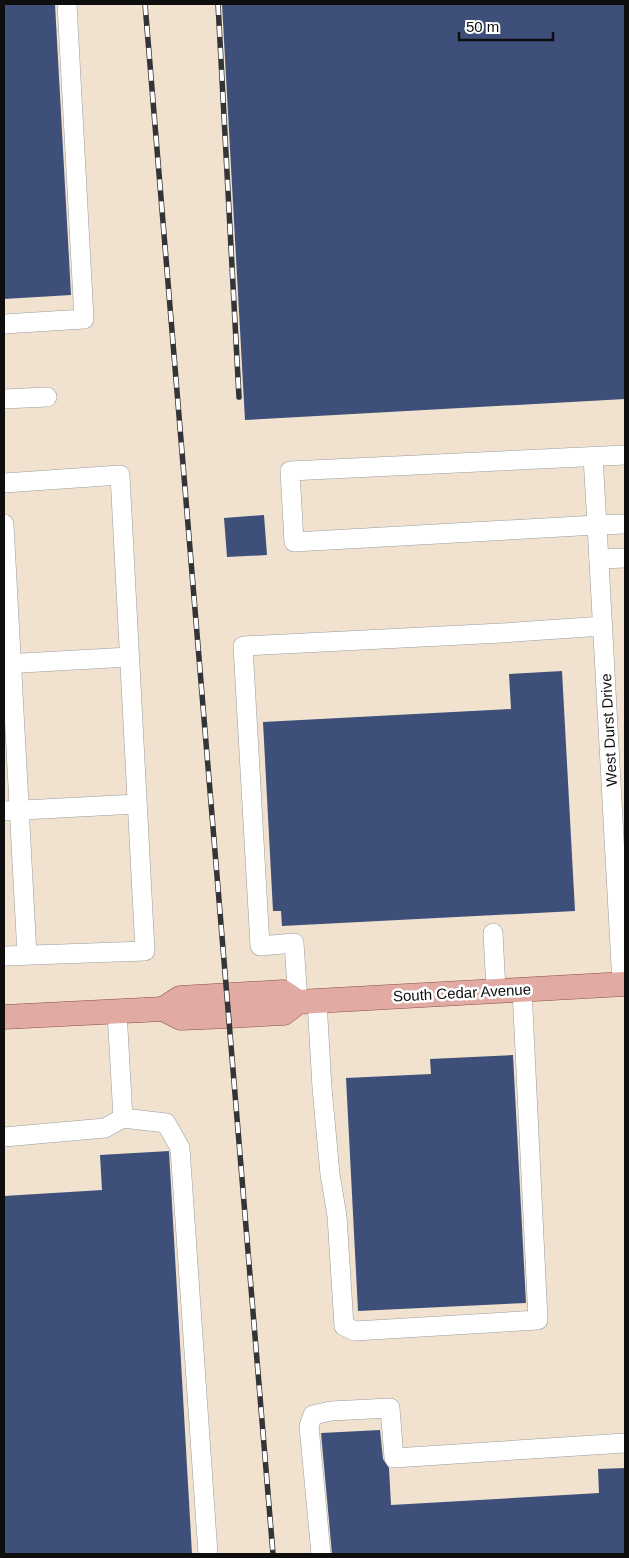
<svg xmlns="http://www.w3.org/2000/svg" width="629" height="1558" font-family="Helvetica,sans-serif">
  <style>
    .industrial { fill: #f1e2cf }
    .building { fill: #3e507a }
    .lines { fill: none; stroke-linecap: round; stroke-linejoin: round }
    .minor-casing { stroke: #999b9e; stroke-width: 20 }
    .major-casing { stroke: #8a4e48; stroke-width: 25 }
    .minor { stroke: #fff; stroke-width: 19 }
    .major { stroke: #e1aaa3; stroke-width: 24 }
    .rail-casing { stroke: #333435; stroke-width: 5.5 }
    .rail { stroke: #fff; stroke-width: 4; stroke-dasharray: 11; stroke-linecap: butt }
    .labels { text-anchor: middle; stroke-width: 5; stroke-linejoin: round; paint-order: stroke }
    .street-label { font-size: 15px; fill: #0e0e0f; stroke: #fff }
  </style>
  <rect width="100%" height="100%" fill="#edeef1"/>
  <!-- industrial -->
  <rect class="industrial" x="4" y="4" width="621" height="1550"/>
  <!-- building -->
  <g class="building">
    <path d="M4,4h51l16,291 -67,4z"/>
    <path d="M222,4h403v395l-380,21z"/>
    <path d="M264,515l3,40 -40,2 -3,-39z"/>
    <path d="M562,671l13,240 -293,15 -1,-15h-8l-10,-189 248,-13 -2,-35z"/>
    <path d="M513,1055l13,248 -168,8 -12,-233 85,-4 -1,-15z"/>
    <path d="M169,1151l23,403h-188v-358l98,-6 -2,-35z"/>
    <path d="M380,1430l3,29 6,9 2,37 208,-12 -1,-24 27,-1v86h-293l-11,-121z"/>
  </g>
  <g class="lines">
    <!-- minor casing -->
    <g class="minor-casing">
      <g id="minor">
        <path d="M4,324l80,-5 -17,-315"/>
        <path d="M4,399l43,-2"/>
        <path d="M593,457l4,68 28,-1"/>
        <path d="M4,483l116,-8 25,476 -141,5"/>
        <path d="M4,524l23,431"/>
        <path d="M599,559l26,-1"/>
        <path d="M4,664l125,-7"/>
        <path d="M4,811l133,-7"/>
        <path d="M493,933l3,58"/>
        <path d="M622,984l-25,-459 -303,17 -4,-71 335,-16"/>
        <path d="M317,1001l5,87 8,86 7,42 7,110 11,5 183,-11 -16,-331"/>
        <path d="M298,1002l-4,-59 -34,3 -17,-300 259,-13 101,-7"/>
        <path d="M117,1011l6,107"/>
        <path d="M4,1137l101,-9 18,-10 43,5 14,25 28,406"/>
        <path d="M321,1554l-12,-128 4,-11 18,-4 59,-3 4,50 231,-15"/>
      </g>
    </g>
    <!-- major casing -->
    <g class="major-casing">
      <g id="major">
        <path d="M163,1009l17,-11 103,-6 15,10"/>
        <path d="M4,1017l159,-8 18,9 47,-2 56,-3 14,-11 327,-18"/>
      </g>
    </g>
    <!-- minor -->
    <use href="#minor" class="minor"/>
    <!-- major -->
    <use href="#major" class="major"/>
    <!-- rail casing -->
    <g class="rail-casing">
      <g id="rail">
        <path d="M145,4l128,1550"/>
        <path d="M218,4l21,393"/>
      </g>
    </g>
    <!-- rail -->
    <use href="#rail" class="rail"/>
  </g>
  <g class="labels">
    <!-- street labels -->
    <g class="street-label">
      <text transform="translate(609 730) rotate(-93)" y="5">West Durst Drive</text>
      <text transform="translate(462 993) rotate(-3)" y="5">South Cedar Avenue</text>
    </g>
  </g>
  <!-- border -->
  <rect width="629" height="1558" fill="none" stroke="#0e0e0f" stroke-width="10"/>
  <!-- scale -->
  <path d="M459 32v8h94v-8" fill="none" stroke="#0e0e0f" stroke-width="2.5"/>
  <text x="466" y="32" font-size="15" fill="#0e0e0f" stroke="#ffffff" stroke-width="4" paint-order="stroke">50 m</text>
</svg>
